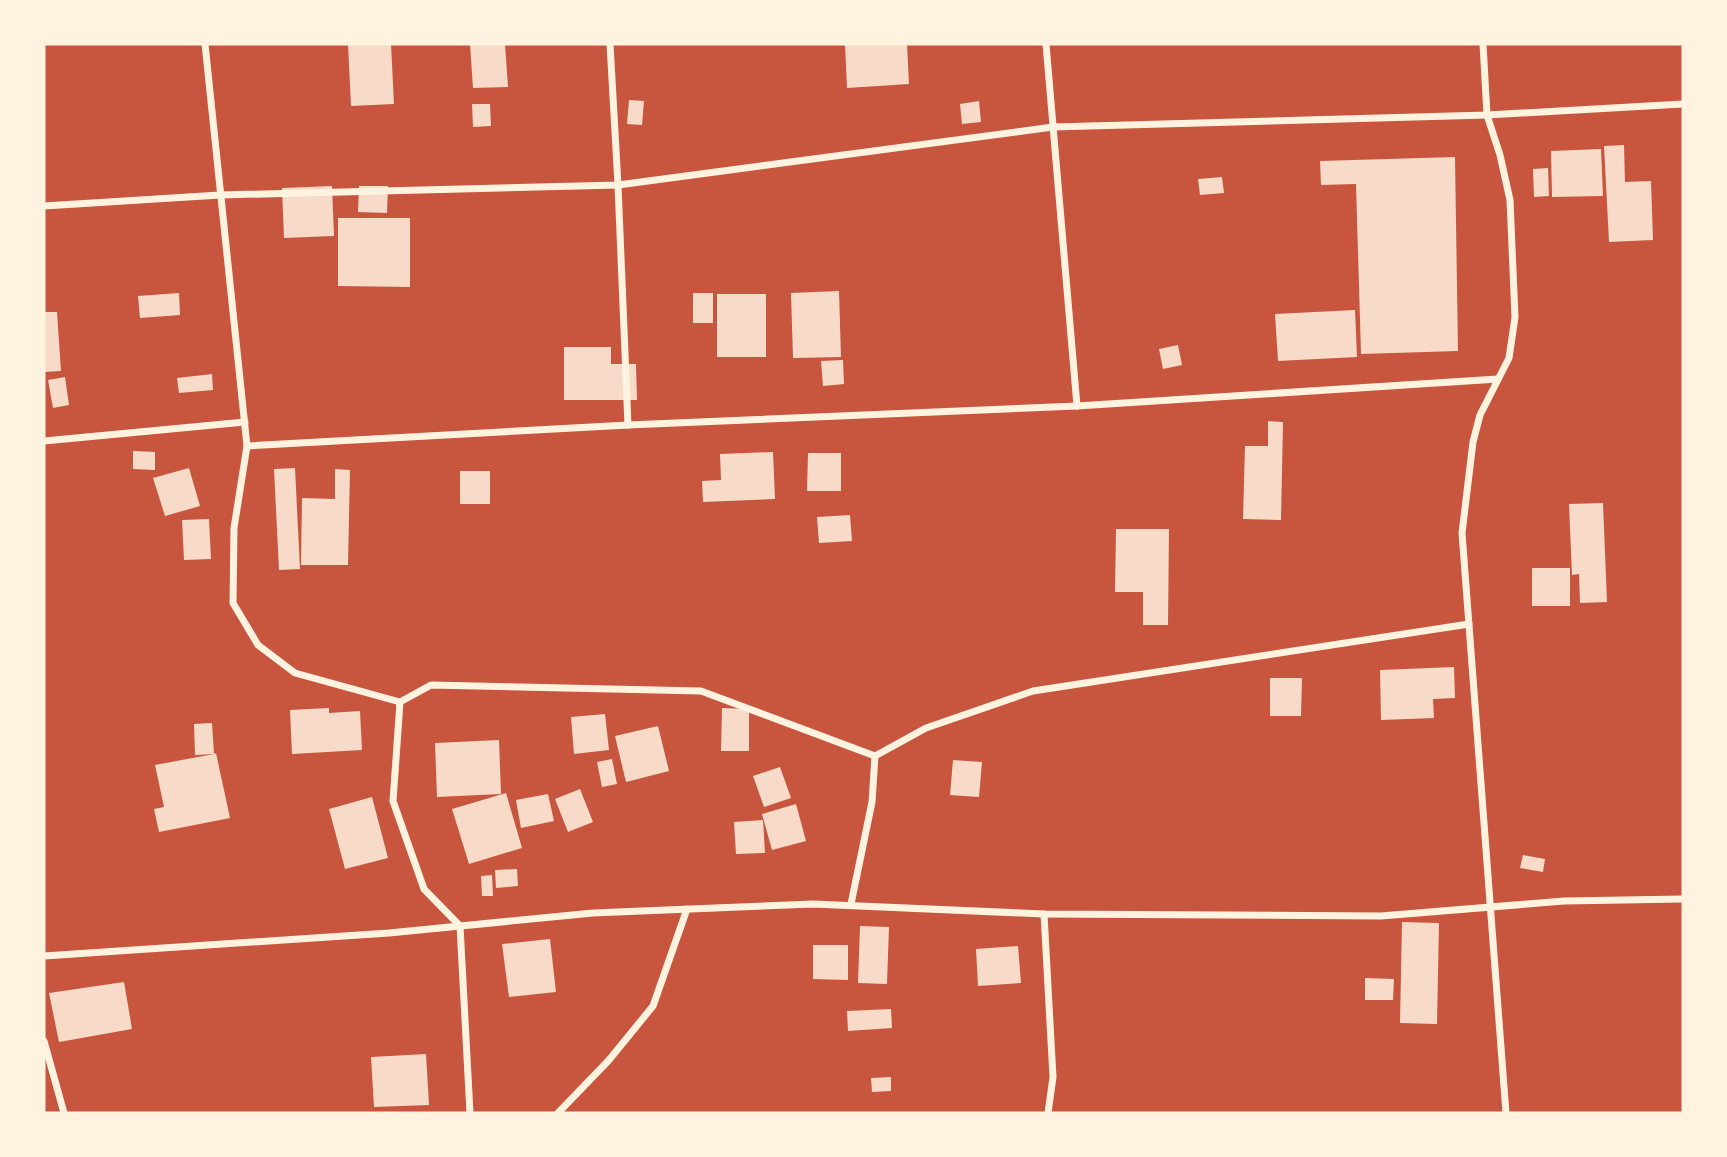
<svg xmlns="http://www.w3.org/2000/svg" width="1727" height="1157" font-family="'Libre Baskerville',serif">
  <style>
    .building { fill: #f7dbc8 }
    .lines { fill: none; stroke-linecap: round; stroke-linejoin: round }
    .minor { stroke: #fff3e0; stroke-width: 7 }
  </style>
  <rect width="100%" height="100%" fill="#c8553d"/>
  <!-- building -->
  <g class="building">
    <path d="M348,44h43l3,60 -43,2z"/>
    <path d="M470,44h35l3,43 -35,1z"/>
    <path d="M845,44h62l2,40 -62,4z"/>
    <path d="M629,100l15,1 -2,24 -15,-1z"/>
    <path d="M979,101l2,21 -19,2 -2,-20z"/>
    <path d="M472,104h18l1,22 -18,1z"/>
    <path d="M1624,145l1,37 26,-1 2,59 -44,2 -5,-96z"/>
    <path d="M1601,149l2,47 -51,1 -1,-46z"/>
    <path d="M1455,157l3,194 -97,3 -5,-170 -35,1 -1,-24z"/>
    <path d="M1548,168l1,28 -15,1 -1,-28z"/>
    <path d="M1222,177l2,16 -24,2 -2,-16z"/>
    <path d="M332,186l2,50 -50,2 -2,-50z"/>
    <path d="M359,186h29l-1,27 -29,-1z"/>
    <path d="M338,218h72v69l-72,-1z"/>
    <path d="M839,291l2,66 -48,1 -2,-65z"/>
    <path d="M179,293l1,22 -40,3 -2,-22z"/>
    <rect x="693" y="293" width="20" height="30"/>
    <rect x="717" y="294" width="49" height="63"/>
    <path d="M1355,310l2,47 -79,4 -3,-47z"/>
    <path d="M44,312h13l4,59 -17,1z"/>
    <path d="M1178,345l4,20 -19,4 -4,-20z"/>
    <path d="M564,347h47v17h25l1,36h-73z"/>
    <path d="M843,360l1,24 -21,2 -2,-25z"/>
    <path d="M212,374l1,16 -34,3 -2,-15z"/>
    <path d="M65,377l4,28 -16,3 -5,-28z"/>
    <path d="M1268,421l15,1 -2,98 -38,-1 2,-73h23z"/>
    <path d="M133,451l22,1v18l-22,-1z"/>
    <path d="M773,452l2,47 -72,3 -1,-21 19,-1 -1,-26z"/>
    <path d="M808,453h33v38h-34z"/>
    <path d="M189,468l11,38 -35,10 -12,-38z"/>
    <path d="M295,468l5,101 -21,1 -5,-101z"/>
    <path d="M335,469l15,1 -2,95h-47l1,-67 33,1z"/>
    <rect x="460" y="471" width="30" height="33"/>
    <path d="M1603,503l4,99 -27,1 -1,-29 -7,1 -3,-71z"/>
    <path d="M850,515l2,26 -33,2 -2,-26z"/>
    <path d="M209,519l2,40 -27,1 -2,-40z"/>
    <path d="M1116,529h53l-1,96h-25v-33h-28z"/>
    <rect x="1532" y="568" width="38" height="38"/>
    <path d="M1454,667l1,31 -22,1 1,19 -53,2 -1,-50z"/>
    <path d="M1270,678h32l-1,38h-31z"/>
    <path d="M329,708v5l31,-2 2,39 -70,4 -2,-44z"/>
    <path d="M722,708l27,1v42h-28z"/>
    <path d="M605,714l4,36 -35,4 -3,-37z"/>
    <path d="M212,723l2,31 2,-1 14,65 -71,14 -5,-23 10,-2 -9,-42 59,-11 -19,1 -1,-31z"/>
    <path d="M658,726l11,45 -43,11 -11,-46z"/>
    <path d="M499,740l2,54 -64,3 -2,-54z"/>
    <path d="M612,759l5,25 -15,3 -5,-25z"/>
    <path d="M953,760l29,2 -3,35 -29,-2z"/>
    <path d="M780,767l11,31 -27,9 -11,-31z"/>
    <path d="M580,789l13,33 -25,10 -13,-33z"/>
    <path d="M506,793l16,55 -53,16 -17,-55z"/>
    <path d="M548,794l6,27 -33,7 -5,-28z"/>
    <path d="M372,797l16,61 -43,11 -16,-60z"/>
    <path d="M796,804l10,37 -34,9 -10,-36z"/>
    <path d="M763,820l2,33 -29,1 -2,-32z"/>
    <path d="M1523,855l22,4 -2,13 -23,-4z"/>
    <path d="M517,869l1,17 -22,2 -1,-18z"/>
    <path d="M492,875l1,21h-11l-1,-20z"/>
    <path d="M1402,922l37,1 -2,101 -37,-1z"/>
    <path d="M860,926l29,1 -2,57 -29,-1z"/>
    <path d="M550,939l6,53 -47,5 -7,-53z"/>
    <path d="M813,945h35v35l-35,-1z"/>
    <path d="M1018,946l3,37 -43,3 -2,-37z"/>
    <path d="M1365,978l29,1 -1,21h-28z"/>
    <path d="M124,982l8,47 -73,13 -10,-49z"/>
    <path d="M891,1009l1,19 -44,3 -1,-20z"/>
    <path d="M426,1054l3,51 -55,2 -3,-50z"/>
    <path d="M891,1077v14l-19,1 -1,-14z"/>
  </g>
  <g class="lines">
    <!-- minor -->
    <g class="minor">
      <path d="M205,44l42,402 -13,82 -1,75 25,42 37,28 105,29"/>
      <path d="M610,44l8,141 10,240"/>
      <path d="M1046,44l31,362"/>
      <path d="M1483,44l4,71 13,40 10,45 5,117 -6,41 -29,57 -7,27 -11,91 44,580"/>
      <path d="M44,206l176,-11 398,-10 435,-58 434,-12 196,-11"/>
      <path d="M44,441l201,-19"/>
      <path d="M247,446l381,-21 449,-19 421,-27"/>
      <path d="M851,904l21,-102 3,-46 51,-28 107,-37 436,-67"/>
      <path d="M1044,914l9,163 -5,36"/>
      <path d="M44,956l345,-23 204,-20 220,-9 231,10 337,2 183,-15 119,-2"/>
      <path d="M44,1041l20,72"/>
      <path d="M470,1113l-10,-187 -36,-37 -31,-88 7,-99 31,-17 270,6 174,65"/>
      <path d="M558,1113l51,-53 44,-54 34,-97"/>
    </g>
  </g>
  <!-- border -->
  <rect width="1727" height="1157" fill="none" stroke="#fff3e0" stroke-width="91"/>
</svg>
